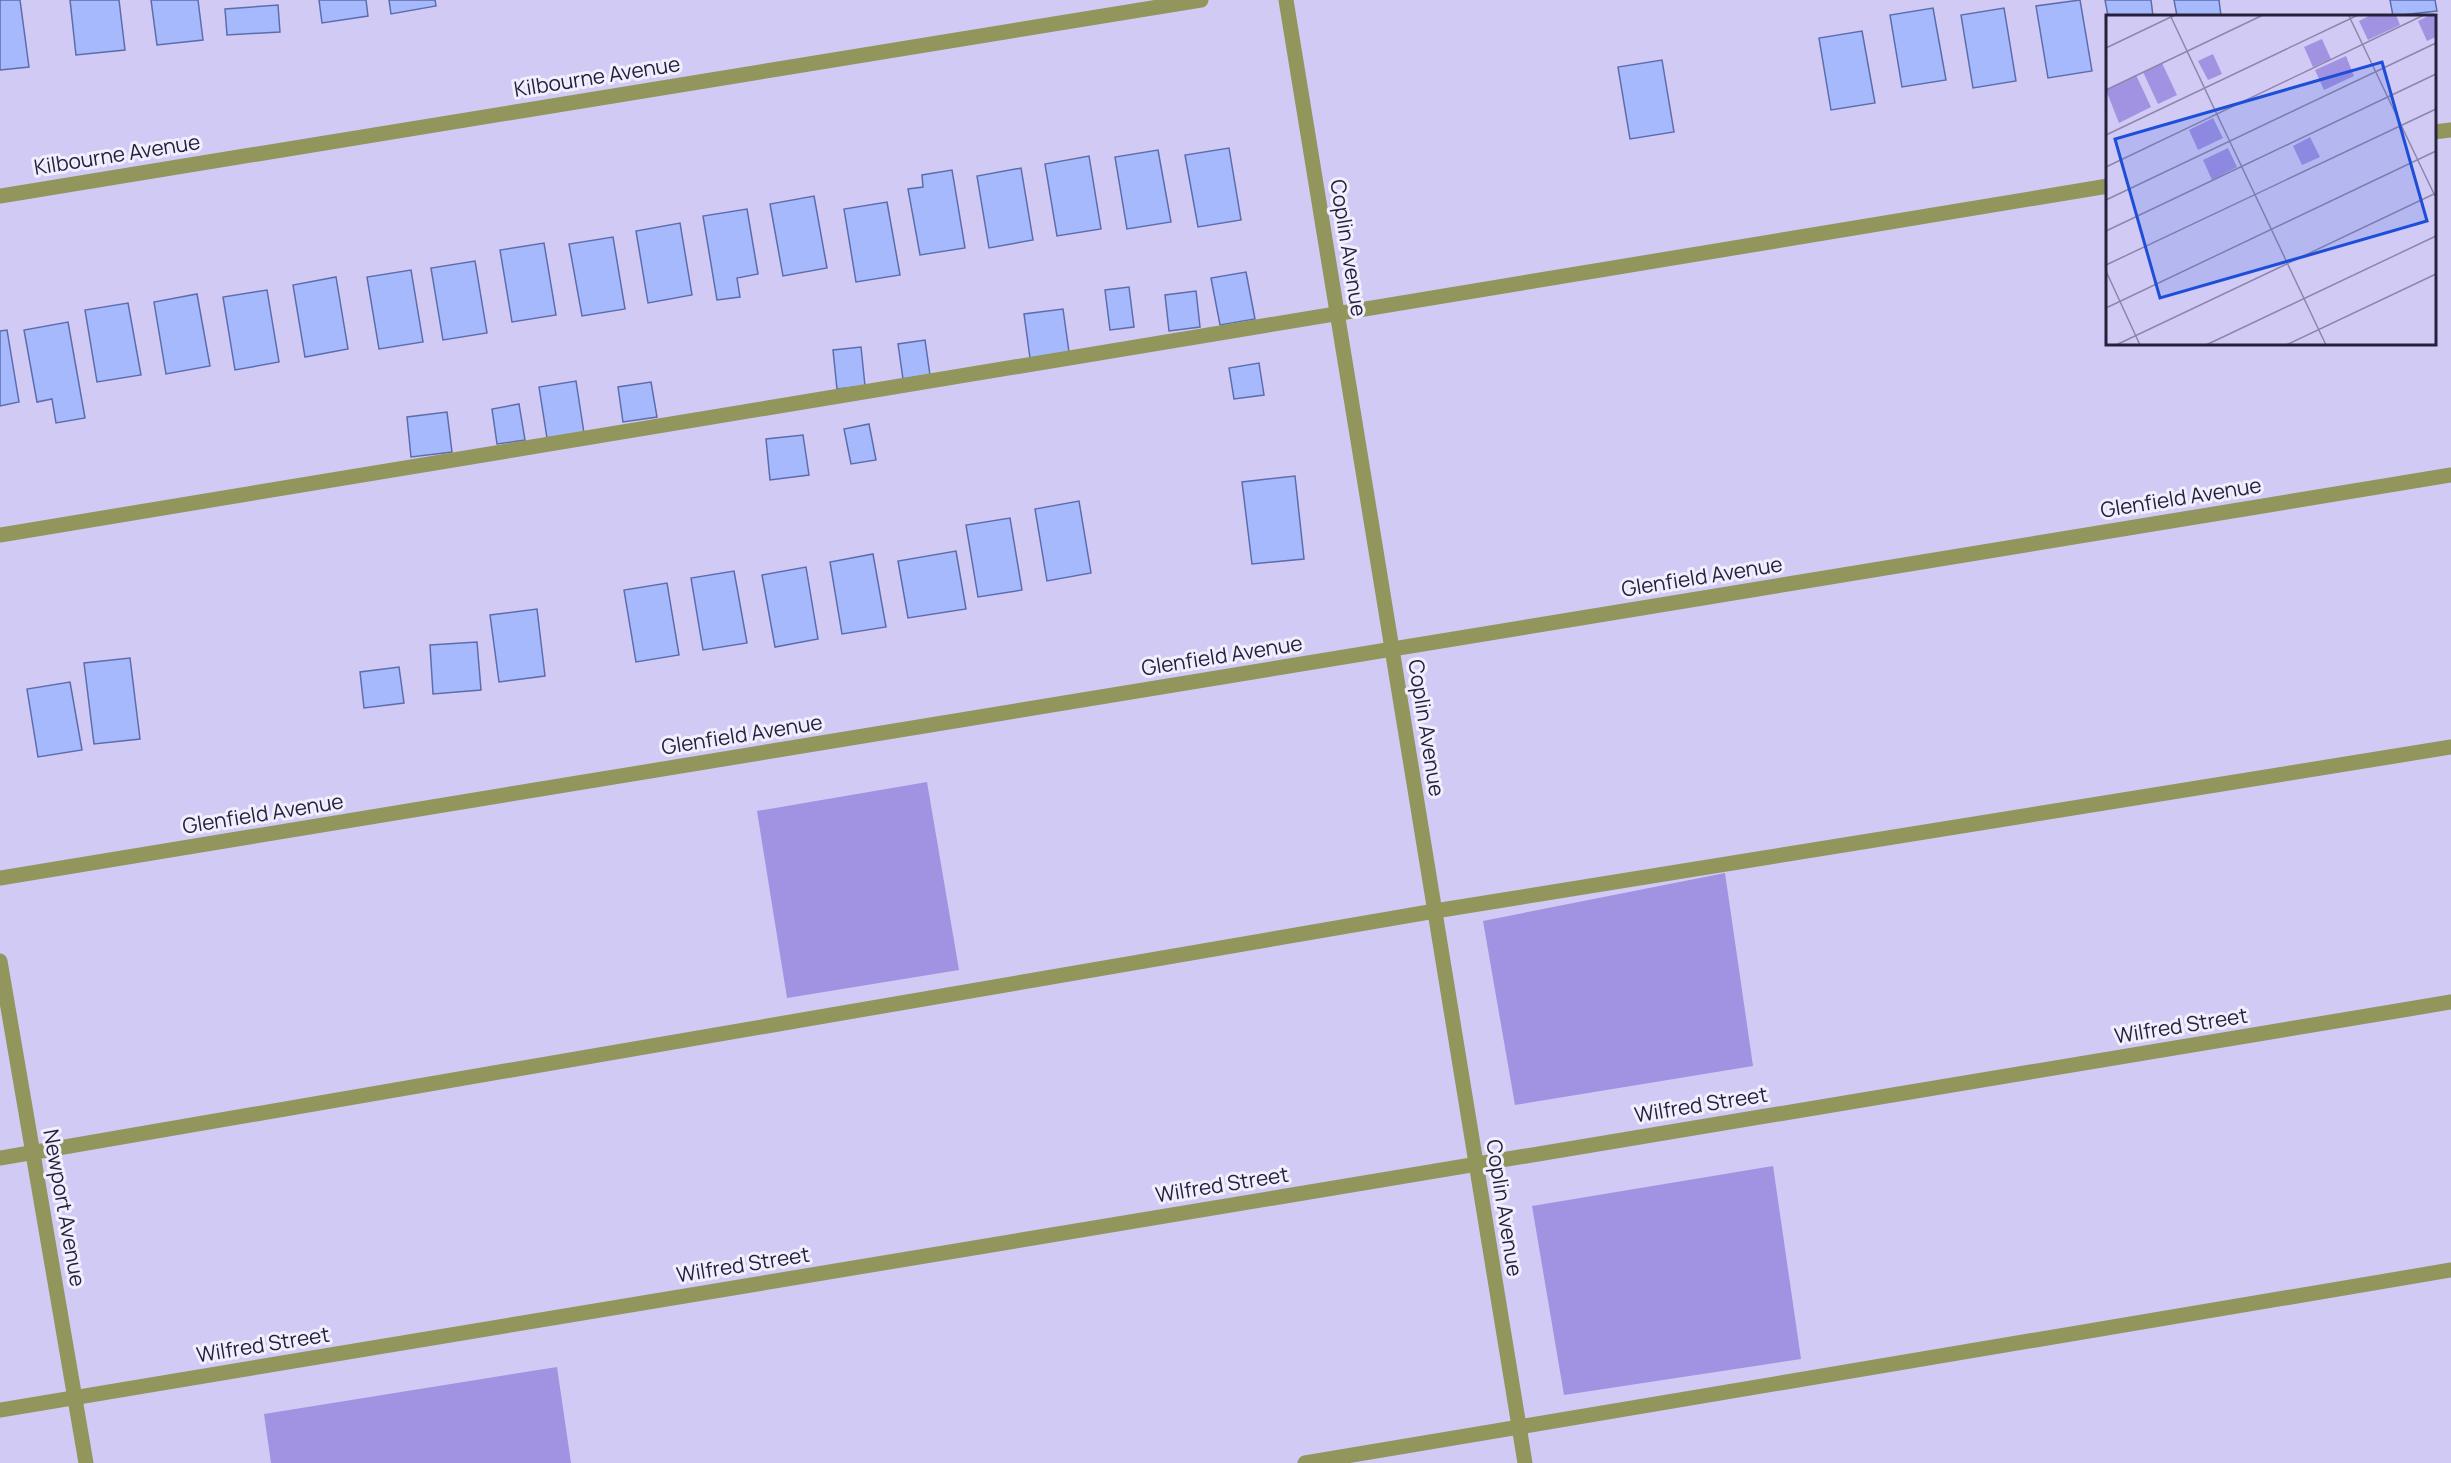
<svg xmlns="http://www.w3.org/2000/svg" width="2451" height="1463" font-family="Manrope,sans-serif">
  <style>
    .green { fill: #a292e2 }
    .building { fill: #a6b9fd; stroke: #5d6dac; stroke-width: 1.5 }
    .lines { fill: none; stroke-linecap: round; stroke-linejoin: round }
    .service { stroke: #92965c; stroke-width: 15 }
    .minor { stroke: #92965c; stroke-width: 15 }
    .labels { text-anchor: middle; stroke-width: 6; stroke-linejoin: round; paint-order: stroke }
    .street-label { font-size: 21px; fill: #26203b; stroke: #f1effe }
    .inset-road { fill: none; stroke: #8d86ab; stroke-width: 1.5 }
    .view { fill: #1d4ed8; fill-opacity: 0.15; stroke: #1d4ed8; stroke-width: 3 }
    .inset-edge { fill: none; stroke: #26203b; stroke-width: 3 }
  </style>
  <rect width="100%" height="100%" fill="#d1caf5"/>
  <!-- green -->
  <g class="green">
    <path d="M927,782l32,188 -172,28 -30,-187z"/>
    <path d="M1725,873l28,193 -238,39 -32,-184z"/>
    <path d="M1773,1166l28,193 -237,36 -32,-189z"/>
    <path d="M557,1367l14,96h-300l-7,-49z"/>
  </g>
  <!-- building -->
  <g class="building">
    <path d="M0,0h20l9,67 -29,3z"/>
    <path d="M70,0h49l6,50 -49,5z"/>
    <path d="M151,0h47l5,40 -46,5z"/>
    <path d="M319,0h47l2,16 -46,7z"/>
    <path d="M389,0h46l1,6 -45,8z"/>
    <path d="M2080,0l12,71 -44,7 -12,-72z"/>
    <path d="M2105,0h46l2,16h-45z"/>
    <path d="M2174,0h45l2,16h-44z"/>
    <path d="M2390,0h45l2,11 -44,5z"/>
    <path d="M278,5l2,27 -53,3 -2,-26z"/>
    <path d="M1933,8l13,72 -44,7 -12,-72z"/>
    <path d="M2004,8l12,73 -43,7 -12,-73z"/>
    <path d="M1862,31l13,72 -44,7 -12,-72z"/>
    <path d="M1662,60l12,72 -44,7 -12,-72z"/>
    <path d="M1229,148l12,72 -43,7 -13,-72z"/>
    <path d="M1158,150l13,72 -44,7 -12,-72z"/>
    <path d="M1089,156l12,73 -44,7 -12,-72z"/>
    <path d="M1021,168l12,72 -44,8 -12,-72z"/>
    <path d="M952,170l13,78 -45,7 -12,-66 15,-2 -1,-12z"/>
    <path d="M814,196l13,72 -44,8 -13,-72z"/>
    <path d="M887,202l13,73 -44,7 -12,-73z"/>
    <path d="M747,209l11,65 -21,4 3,19 -23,3 -14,-84z"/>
    <path d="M680,223l12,72 -44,8 -12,-72z"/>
    <path d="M613,237l12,72 -43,7 -13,-72z"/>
    <path d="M544,243l12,72 -44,7 -12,-72z"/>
    <path d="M475,261l12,72 -44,7 -12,-72z"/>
    <path d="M411,270l12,72 -44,7 -12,-72z"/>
    <path d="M1246,272l9,47 -35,6 -9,-47z"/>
    <path d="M336,277l12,72 -43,8 -12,-72z"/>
    <path d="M1129,287l5,40 -24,3 -5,-40z"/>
    <path d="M267,290l12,72 -44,8 -12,-73z"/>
    <path d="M1196,291l4,36 -31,4 -4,-36z"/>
    <path d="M197,294l13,72 -44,8 -12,-72z"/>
    <path d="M128,303l13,72 -44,7 -12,-72z"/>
    <path d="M1063,309l6,43 -39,6 -6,-44z"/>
    <path d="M68,322l17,96 -29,5 -4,-24 -15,3 -13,-72z"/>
    <path d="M7,330l12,72 -19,4v-75z"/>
    <path d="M925,340l5,35 -27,4 -5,-35z"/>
    <path d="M861,347l4,39 -28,3 -4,-39z"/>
    <path d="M1259,363l5,32 -30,4 -5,-31z"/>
    <path d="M576,381l8,52 -37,5 -8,-51z"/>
    <path d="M651,382l6,35 -34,5 -5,-35z"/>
    <path d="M519,404l6,36 -28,4 -5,-35z"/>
    <path d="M447,412l5,40 -41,5 -4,-40z"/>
    <path d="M869,424l7,36 -25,4 -7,-35z"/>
    <path d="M803,435l6,40 -39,5 -4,-41z"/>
    <path d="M1295,476l9,83 -52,5 -10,-82z"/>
    <path d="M1079,501l12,72 -44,8 -12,-72z"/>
    <path d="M1010,518l12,72 -44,7 -12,-72z"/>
    <path d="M956,551l10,58 -58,9 -10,-57z"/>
    <path d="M873,554l13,73 -44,7 -12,-72z"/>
    <path d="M806,567l12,72 -43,8 -13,-72z"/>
    <path d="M734,571l13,72 -44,7 -12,-72z"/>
    <path d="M667,583l12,72 -43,7 -12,-72z"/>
    <path d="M537,609l8,67 -46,6 -9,-67z"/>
    <path d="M477,642l4,48 -48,4 -3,-49z"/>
    <path d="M130,658l10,81 -46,5 -10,-81z"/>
    <path d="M399,667l5,36 -40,5 -4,-36z"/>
    <path d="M70,682l12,68 -44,7 -11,-68z"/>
  </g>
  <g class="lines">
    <!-- service -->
    <g class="service">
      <path d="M2434,132l17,-2"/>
      <path d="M0,535l2108,-349"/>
      <path d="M0,1158l1435,-247 1016,-164"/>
      <path d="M1305,1463l1146,-193"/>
    </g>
    <!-- minor -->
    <g class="minor">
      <path d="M1286,0l239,1463"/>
      <path d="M0,196l1201,-196"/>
      <path d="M0,878l2451,-403"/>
      <path d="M0,961l86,502"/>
      <path d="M0,1410l2451,-408"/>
    </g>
  </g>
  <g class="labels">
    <!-- street labels -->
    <g class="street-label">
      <text transform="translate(597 77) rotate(-9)" y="7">Kilbourne Avenue</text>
      <text transform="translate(117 155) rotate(-9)" y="7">Kilbourne Avenue</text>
      <text transform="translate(1348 248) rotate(81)" y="7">Coplin Avenue</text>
      <text transform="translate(2181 498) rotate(-9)" y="7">Glenfield Avenue</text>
      <text transform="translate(1702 577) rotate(-9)" y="7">Glenfield Avenue</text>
      <text transform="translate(1222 656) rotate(-9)" y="7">Glenfield Avenue</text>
      <text transform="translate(1426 728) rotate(81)" y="7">Coplin Avenue</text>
      <text transform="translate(742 735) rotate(-9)" y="7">Glenfield Avenue</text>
      <text transform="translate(263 814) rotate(-9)" y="7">Glenfield Avenue</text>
      <text transform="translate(2181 1026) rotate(-9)" y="7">Wilfred Street</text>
      <text transform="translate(1701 1105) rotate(-9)" y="7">Wilfred Street</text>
      <text transform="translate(1222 1185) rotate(-9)" y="7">Wilfred Street</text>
      <text transform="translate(64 1208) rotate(80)" y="7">Newport Avenue</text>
      <text transform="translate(1504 1208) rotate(81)" y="7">Coplin Avenue</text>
      <text transform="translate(743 1265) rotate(-9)" y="7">Wilfred Street</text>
      <text transform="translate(263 1345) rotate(-9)" y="7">Wilfred Street</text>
    </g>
  </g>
  <!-- overview -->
  <g transform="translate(2106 15)">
    <rect width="330" height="330" fill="#d1caf5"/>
    <path d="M265,0h25l4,10 -32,15 -9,-19zM324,0h6v22l-9,4 -9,-20zM216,24l9,20 -18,8 -9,-20zM107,39l9,20 -14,6 -10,-19zM240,41l8,20 -30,14 -9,-20zM56,48l15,32 -19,9 -15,-32zM30,60l15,32 -32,16 -13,-33zM107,103l10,20 -25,12 -9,-20zM204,122l10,20 -18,8 -9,-19zM122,133l9,19 -25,13 -9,-20z" fill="#a292e2"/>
    <path class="inset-road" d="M64,0l156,330M243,1l86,180M0,33l69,-33M0,75l157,-75M0,120l252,-120M0,152l318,-152M0,185l330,-157M0,216l330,-157M0,250l330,-156M0,256l34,74M0,293l330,-157M10,330l320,-152M100,330l230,-109M180,330l150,-71"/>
    <path class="view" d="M276,47l45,159 -267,77 -45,-159z"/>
    <rect width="330" height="330" class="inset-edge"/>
  </g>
</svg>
